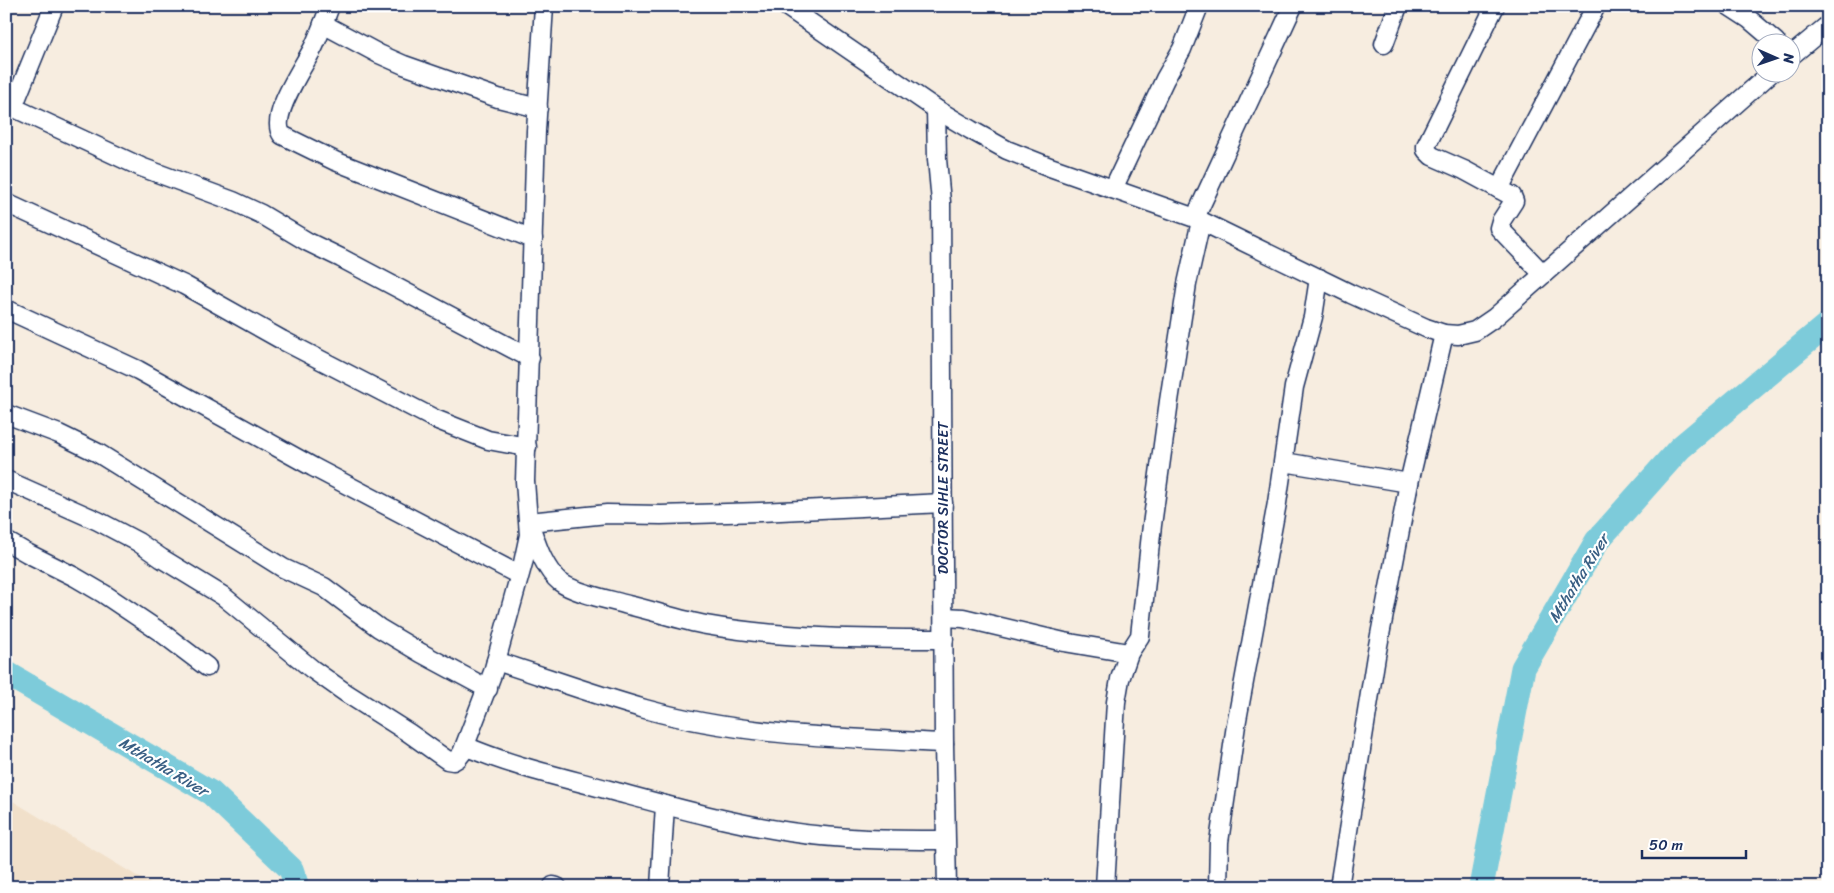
<svg xmlns="http://www.w3.org/2000/svg" width="1834" height="893" font-family="Sriracha,sans-serif">
  <style>
    .built { fill: #f1e0ca }
    .lines { fill: none; stroke-linecap: round; stroke-linejoin: round }
    .river { stroke: #7dcbda; stroke-width: 25 }
    .minor-casing { stroke: #1b2f5e; stroke-width: 21 }
    .minor { stroke: #fff; stroke-width: 18 }
    .labels { text-anchor: middle; stroke-width: 4.5; stroke-linejoin: round; paint-order: stroke }
    .street-label { font-size: 15px; fill: #1b2f5e; stroke: #fff }
    .water-label { font-size: 16px; font-style: italic; fill: #385e83; stroke: #fff }
  </style>
  <rect width="100%" height="100%" fill="#f7ede0"/>
  <filter id="ink" filterUnits="userSpaceOnUse"><feTurbulence type="fractalNoise" baseFrequency=".02" numOctaves="2"/><feDisplacementMap in="SourceGraphic" scale="10" xChannelSelector="R" yChannelSelector="G"/><feConvolveMatrix kernelMatrix="1 2 1 2 8 2 1 2 1" color-interpolation-filters="sRGB"/></filter>
  <g filter="url(#ink)">
    <!-- built -->
    <path class="built" d="M6,797l149,90h-149z"/>
    <g class="lines">
      <!-- river -->
      <g class="river">
        <path d="M6,673l205,120 80,76 6,18"/>
        <path d="M1481,887l42,-219 74,-127 83,-93 148,-124"/>
      </g>
      <!-- minor casing -->
      <g class="minor-casing">
        <g id="minor">
          <path d="M330,6c-5,13 -10,27 -16,40 -9,19 -46,70 -32,89l53,26 198,78"/>
          <path d="M786,6l150,103 35,21 36,20 43,17 145,51 156,76 75,34 18,6 14,1 17,-4 19,-13 278,-246"/>
          <path d="M1495,6l-69,140v4l6,6 32,14 48,26 2,5 -13,20 -2,7 44,46"/>
          <path d="M1729,6l20,13 27,23"/>
          <path d="M323,24l56,30 25,11 94,33 40,10"/>
          <path d="M1384,44l14,-38"/>
          <path d="M1792,55l36,-30"/>
          <path d="M6,104l135,63 92,34 28,13 47,28 33,16 189,100"/>
          <path d="M13,107l41,-101"/>
          <path d="M936,109l1,50 4,43 3,543 3,142"/>
          <path d="M1113,189l52,-110 17,-30 17,-43"/>
          <path d="M1499,189l97,-183"/>
          <path d="M6,203l178,82 98,55 153,79 53,21 39,7"/>
          <path d="M1195,218l98,-212"/>
          <path d="M6,309l132,61 175,97 206,108"/>
          <path d="M6,414l53,20 39,19 185,115 41,19 55,41 42,25 67,36"/>
          <path d="M1284,462l125,21"/>
          <path d="M6,480l92,41 40,21 23,16 62,38 89,73 34,24 63,40 38,27 6,1 5,-3 4,-5 31,-81 30,-109 6,-28 -4,-54 11,-350 8,-125"/>
          <path d="M943,503l-183,9 -99,3 -54,-1 -78,8c7,20 14,46 31,60 14,11 51,18 68,23 26,6 52,15 78,20 79,14 159,14 238,14"/>
          <path d="M6,541l21,12 48,24 29,17 58,39 45,34"/>
          <path d="M944,617l19,1 101,24 65,11"/>
          <path d="M496,661c50,16 99,34 149,48 97,27 199,29 299,34"/>
          <path d="M465,746c46,20 96,31 144,44 60,16 120,33 181,42 51,8 104,8 155,8"/>
          <path d="M553,886l4,1"/>
          <path d="M660,887l5,-82"/>
          <path d="M1105,887l11,-185 4,-23 9,-26 11,-17 12,-111 17,-124 18,-117 14,-63"/>
          <path d="M1218,887l1,-45 17,-117 41,-222 17,-116 19,-70 6,-39"/>
          <path d="M1339,887l37,-231 33,-173 35,-149"/>
        </g>
      </g>
      <!-- minor -->
      <use href="#minor" class="minor"/>
    </g>
  </g>
  <g class="labels">
    <!-- street labels -->
    <g class="street-label">
      <text transform="translate(943 498) rotate(-90)" y="5">DOCTOR SIHLE STREET</text>
    </g>
    <!-- water labels -->
    <g class="water-label">
      <text transform="translate(1578 578) rotate(-58)" y="6">Mthatha River</text>
      <text transform="translate(164 766) rotate(31)" y="6">Mthatha River</text>
    </g>
  </g>
  <!-- margin -->
  <rect width="1834" height="893" fill="none" stroke="#fff" stroke-width="25"/>
  <rect x="12" y="12" width="1809" height="868" fill="none" stroke="#1b2f5e" stroke-width="2" filter="url(#ink)"/>
  <!-- north arrow -->
  <g transform="translate(1776 58) rotate(92)"><circle r="24" fill="#ffffff" stroke="#a4acbf"/>
  <path d="M0-4L9 19L0 12L-9 19Z" fill="#1b2f5e"/>
  <text y="-8" font-size="14" font-weight="bold" text-anchor="middle" fill="#1b2f5e">N</text>
  </g>
  <!-- scale -->
  <path d="M1642 850v8h104v-8" fill="none" stroke="#1b2f5e" stroke-width="2.5"/>
  <text x="1649" y="850" font-size="15" fill="#1b2f5e" stroke="#ffffff" stroke-width="4" paint-order="stroke">50 m</text>
</svg>
